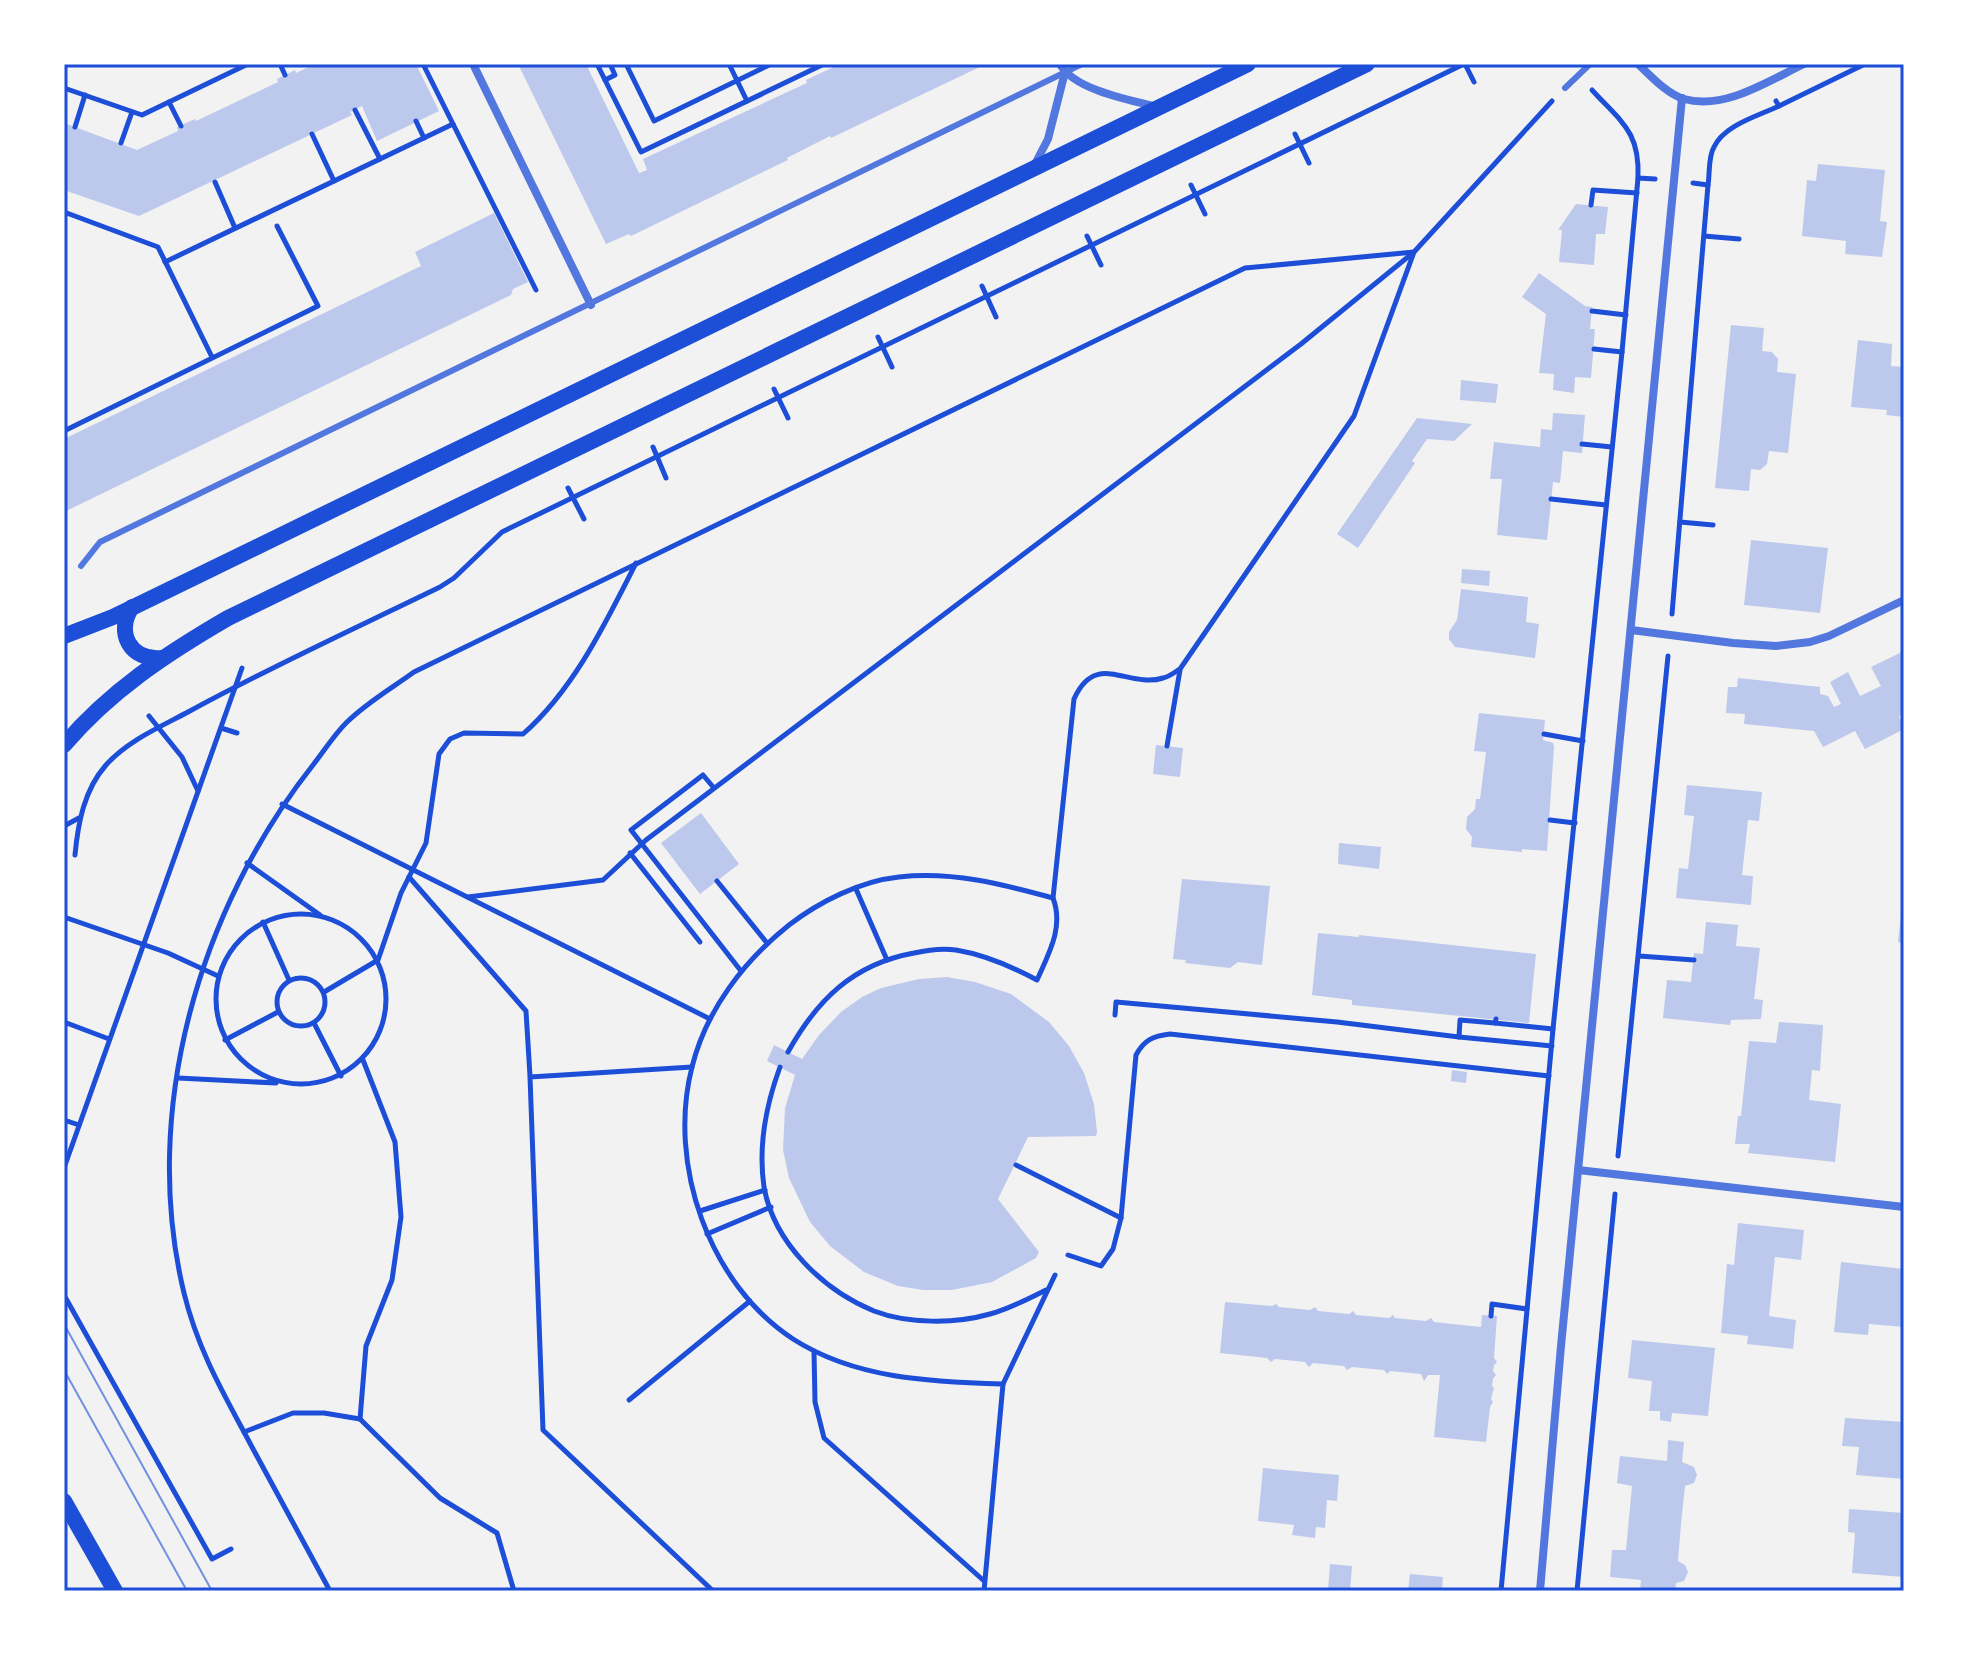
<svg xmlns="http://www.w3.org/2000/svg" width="1968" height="1655" font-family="Signika,sans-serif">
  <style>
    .building { fill: #bdc9ec }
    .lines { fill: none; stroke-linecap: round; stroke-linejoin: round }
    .path { stroke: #1d4ed8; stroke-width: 5 }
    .service { stroke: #5277de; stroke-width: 6 }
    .minor { stroke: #5277de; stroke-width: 8 }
    .secondary { stroke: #1d4ed8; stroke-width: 16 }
    .tram { stroke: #7290e2; stroke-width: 2 }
    .neatline { fill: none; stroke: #1d4ed8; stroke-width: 3 }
  </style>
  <rect width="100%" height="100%" fill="#f2f2f2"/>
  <!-- building -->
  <g class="building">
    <path d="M315,64h101l23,47 -62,30 -15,-35 -12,6 2,3 -213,101 -75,-26v-67l73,27 41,-19 -1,-4 18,-8 1,2 82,-39 -1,-3 18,-9 1,3z"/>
    <path d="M518,64h68l53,109 8,-3 -4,-11 164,-76 -1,-3 34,-16h146l-155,74 -1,-2 -43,22 1,2 -157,76 -2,-2 -23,10z"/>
    <path d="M1818,164l67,6 -5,51 7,1 -5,35 -37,-3 1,-13 -44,-5 5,-56 9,1z"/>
    <path d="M1576,204l32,3 -3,27h-9l-2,31 -35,-3 3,-32h-4z"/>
    <path d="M494,213l34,69 -15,7 -2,6 -447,217v-73l357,-173 -6,-14z"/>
    <path d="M1539,273l46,33 7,1 -2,22h5l-4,49 -16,-1 -1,16 -21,-3 1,-16 -15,-1 7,-59 -24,-17z"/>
    <path d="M1731,325l33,3 -2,23 10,1 6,7 -1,13 19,2 -8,79 -19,-2 -2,13 -7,6 -9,-1 -2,22 -34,-3z"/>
    <path d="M1858,340l34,4 -1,22 13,1v50l-18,-2 1,-5 -36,-3z"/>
    <path d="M1461,380l37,4 -2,19 -36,-3z"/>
    <path d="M1553,413l32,2 -3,38 -19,-2 -3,32 -7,-1 -6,58 -50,-5 5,-56h-12l4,-37 46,5 1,-18 11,1z"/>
    <path d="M1417,418l55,6 -18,17 -27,-2 -15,22 3,2 -57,85 -21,-14z"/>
    <path d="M1751,540l77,8 -8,65 -76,-8z"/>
    <path d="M1462,569l28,2 -1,15 -28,-3z"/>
    <path d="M1461,589l67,8 -2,25 13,2 -4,34 -80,-11 -6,-8v-7l8,-12z"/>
    <path d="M1904,651v62l-5,3 5,13 -39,20 -10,-18 -32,16 -9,-16 -70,-7 1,-10 -19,-1 2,-26h9l1,-9 82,9v7l8,2 6,11 7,-3 -11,-22 18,-10 12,24 21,-10 -10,-19z"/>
    <path d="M1479,713l66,7 -2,20 10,3 1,4 -7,104 -25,-2v3l-51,-5 1,-10 -6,-8 1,-12 8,-8 1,-10h4l6,-47 -12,-1z"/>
    <path d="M1156,745l27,3 -3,29 -27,-3z"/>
    <path d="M1687,785l75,7 -3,29 -11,-1 -3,28 -3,27 11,1 -2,29 -75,-7 3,-30 9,1 6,-53 -10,-1z"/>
    <path d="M701,813l38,51 -39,30 -39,-51z"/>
    <path d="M1339,843l42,4 -2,22 -41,-5z"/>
    <path d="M1182,879l88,7 -8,79 -24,-3 -8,6 -45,-5 1,-3 -13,-1z"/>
    <path d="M1902,908h2v35l-6,-1z"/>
    <path d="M1706,922l32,3 -2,21 24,2 -6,51 9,1 -2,19 -30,1 -1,5 -67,-7 4,-38 24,2 3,-29 9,1z"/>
    <path d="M1318,933l41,4v-2l177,19 -7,69 -177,-18v-5l-40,-5z"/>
    <path d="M947,977l28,5 36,12 38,28 20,24 15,27 10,31 3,28 -1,4 -68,1 -30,62 41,53 -3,6 -44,24 -40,8h-29l-25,-4 -34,-14 -34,-26 -20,-24 -21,-44 -6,-28 2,-42 10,-33 -28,-14 7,-16 28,14 17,-24 22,-23 21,-15 19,-9 38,-9z"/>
    <path d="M1779,1022l44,3 -3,46 -8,-1 -3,30 32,4 -6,58 -87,-9 2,-9h-15l3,-28h3l8,-75 27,2z"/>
    <path d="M1452,1070l15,2 -1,11 -15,-2z"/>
    <path d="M1738,1223l66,7 -3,30 -26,-3 -6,59 27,4 -3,29 -46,-5 1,-8 -27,-3 6,-69 7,1z"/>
    <path d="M1841,1262l63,7v58l-35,-3 -1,11 -34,-3z"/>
    <path d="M1225,1302l47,4 4,-2 3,3 31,3 5,-3 3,4 31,3 4,-3 3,4 33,3 4,-3 2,3 31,3 5,-3 3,4 47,5 1,-12 15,1 -3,42 3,4 -3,3 -1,6 3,4 -3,4 -1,7 2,2 -3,11 2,3 -3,5 -4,35 -52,-5 6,-62h-12l-4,6 -3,-7 -31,-3 -3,3 -3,-4 -32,-3 -5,3 -3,-4 -31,-3 -4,4 -4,-5 -30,-3 -4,3 -4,-4 -47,-5z"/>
    <path d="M1632,1340l83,8 -7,68 -36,-3 -1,9 -11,-2v-9h-11l3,-30 -24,-3z"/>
    <path d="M1845,1418l59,4v57l-48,-4 3,-28 -17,-1z"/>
    <path d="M1668,1440l16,2 -2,20 12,5 3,8 -3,8 -9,3 -4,38 -3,37 7,4 3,7 -4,9 -8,2 -1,8h-35l1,-11 -31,-3 2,-27h14l6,-64 -15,-3 3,-27 47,5z"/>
    <path d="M1263,1468l76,7 -2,26 -10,-1 -2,28 -9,-1 -1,11 -23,-3 2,-10 -36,-4z"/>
    <path d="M1849,1509l55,4v64l-52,-4 3,-40 -7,-1z"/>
    <path d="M1330,1564l22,2 -2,25h-22z"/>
    <path d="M1410,1574l33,3 -1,14h-34z"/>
  </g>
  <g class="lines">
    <!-- path -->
    <g class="path">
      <path d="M280,64l5,11"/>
      <path d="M423,64l113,226"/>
      <path d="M597,64l44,88 183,-88"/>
      <path d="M626,64l28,57 117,-57"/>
      <path d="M729,64l18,37"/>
      <path d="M1465,64l9,18"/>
      <path d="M605,80l10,-5 -5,-11"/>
      <path d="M64,88l78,27 106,-51"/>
      <path d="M1592,90c29,32 48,41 46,88l17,1"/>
      <path d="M169,102l12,24"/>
      <path d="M1779,106l86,-42"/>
      <path d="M355,110l25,49"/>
      <path d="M416,121l8,17"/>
      <path d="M75,127l10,-32"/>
      <path d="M312,134l22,47"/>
      <path d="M1295,134l14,29"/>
      <path d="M121,143l11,-31"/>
      <path d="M215,182l20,46"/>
      <path d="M1693,183l15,2c2,-12 0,-28 6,-38 10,-22 44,-31 65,-41l-3,-5"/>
      <path d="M1191,185l14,29"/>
      <path d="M1591,205l2,-15 44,3"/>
      <path d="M64,212l94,35 54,110"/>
      <path d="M1087,236l14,29"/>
      <path d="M1704,236l35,3"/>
      <path d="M165,262l288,-138"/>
      <path d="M982,286l14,31"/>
      <path d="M1592,311l34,4"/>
      <path d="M878,337l14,30"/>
      <path d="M1594,349l28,3"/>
      <path d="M774,389l14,29"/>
      <path d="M64,431l254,-125 -41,-80"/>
      <path d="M1582,444l30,3"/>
      <path d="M653,447l13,31"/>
      <path d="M568,488l16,31"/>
      <path d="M1551,499l55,6"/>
      <path d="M1680,522l33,3"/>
      <path d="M1672,614l36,-429"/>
      <path d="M149,716l33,41 16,34"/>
      <path d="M221,728l16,5"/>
      <path d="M1544,734l39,7"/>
      <path d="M1167,746l13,-76"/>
      <path d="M714,788l-11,-13 -72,55 110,141"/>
      <path d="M282,804l428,215"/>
      <path d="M1550,820l25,3"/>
      <path d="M64,826l15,-8"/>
      <path d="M630,853l70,89"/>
      <path d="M75,855c3,-32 9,-65 31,-90 21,-24 54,-38 82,-53 82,-45 168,-84 252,-125l14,-9 48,-46 962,-468"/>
      <path d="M247,863l73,52"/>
      <path d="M409,877l117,134 4,65"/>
      <path d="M717,881l50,62"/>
      <path d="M856,889l31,71"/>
      <path d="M468,897l135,-17 43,-40 655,-496 113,-92 138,-151"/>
      <circle cx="301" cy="999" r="85"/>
      <path d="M64,917l104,36 50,23"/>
      <path d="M263,922l26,58"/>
      <path d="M1639,956l55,4"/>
      <circle cx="301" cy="1002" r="24"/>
      <path d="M324,992l54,-32 23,-67 25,-50 13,-89 11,-15 14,-6 59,1c51,-45 82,-110 113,-171"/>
      <path d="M1115,1015l1,-13 221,20 122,15"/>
      <path d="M1496,1019l-1,4 58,6"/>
      <path d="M64,1022l45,17"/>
      <path d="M314,1023l27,53"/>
      <path d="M1495,1023l-35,-3 -1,17 93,9"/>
      <path d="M225,1040l53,-28"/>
      <path d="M788,1052c29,-52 65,-88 126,-99 13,-3 29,-5 42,-3 30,5 55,16 81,30 12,-27 27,-53 16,-82"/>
      <path d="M692,1067l-162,10 13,353 170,161"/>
      <path d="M780,1067c-14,38 -22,79 -16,120 10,56 59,103 110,124 34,13 81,13 116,3 19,-5 38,-15 56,-24"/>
      <path d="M178,1078l98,5"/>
      <path d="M64,1120l15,5"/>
      <path d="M1618,1156l50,-500"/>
      <path d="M1016,1165l105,53"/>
      <path d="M64,1168l178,-500"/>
      <path d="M700,1211l65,-21"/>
      <path d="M707,1234l64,-27"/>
      <path d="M1068,1255l33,11 12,-17 8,-31 15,-163c8,-15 17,-19 34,-21l379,42"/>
      <path d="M64,1295l148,264 19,-10"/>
      <path d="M1491,1316l1,-12 35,5"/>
      <path d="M814,1351l1,51 9,36 159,142"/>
      <path d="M1003,1384l52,-109"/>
      <path d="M629,1400l121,-99"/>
      <path d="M360,1419l80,79 57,35 17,58"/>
      <path d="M244,1432l49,-19h31l36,6 6,-73 26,-66 9,-63 -6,-75 -32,-82"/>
      <path d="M330,1591c-26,-48 -52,-96 -78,-144 -27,-51 -54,-96 -68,-154 -44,-181 15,-384 129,-528 11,-14 21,-30 33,-42 20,-20 46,-35 68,-51l831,-404 169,-16 -60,164 -174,253c-5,3 -11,8 -17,9 -35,11 -67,-28 -89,21l-21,199c-51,-14 -101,-27 -154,-21 -39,4 -80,25 -110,48 -45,36 -83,85 -97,142 -25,97 17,217 101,272 62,40 139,43 210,45l-19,207"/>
      <path d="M1501,1591l52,-562 69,-677 16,-174"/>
      <path d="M1577,1591l38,-397"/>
    </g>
    <!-- service -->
    <g class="service">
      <path d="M1565,88l25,-24"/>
      <path d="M81,566l19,-24 982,-478"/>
    </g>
    <!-- minor -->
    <g class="minor">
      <path d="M473,64l118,241"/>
      <path d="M1060,64c13,25 68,36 94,42"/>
      <path d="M1638,64c13,12 29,30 46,35 42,11 84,-18 120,-35"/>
      <path d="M1034,166l14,-27 17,-67"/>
      <path d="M1631,630l102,13 43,3 34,-4 19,-6 75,-36"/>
      <path d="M1578,1170l326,37"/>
      <path d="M1540,1591l21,-245 121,-1248"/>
    </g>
    <!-- secondary -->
    <g class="secondary">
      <path d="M132,607c-17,25 -2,54 30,51"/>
      <path d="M64,636l49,-19 1135,-553"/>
      <path d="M64,745c46,-54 102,-91 164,-127l1139,-554"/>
      <path d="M64,1501l51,90"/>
    </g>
    <!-- tram -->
    <g class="tram">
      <path d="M64,1324l148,267"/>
      <path d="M64,1370l123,221"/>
    </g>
  </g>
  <!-- border -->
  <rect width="1968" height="1655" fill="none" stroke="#ffffff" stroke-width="132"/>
  <rect x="66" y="66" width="1836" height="1523" class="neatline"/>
</svg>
